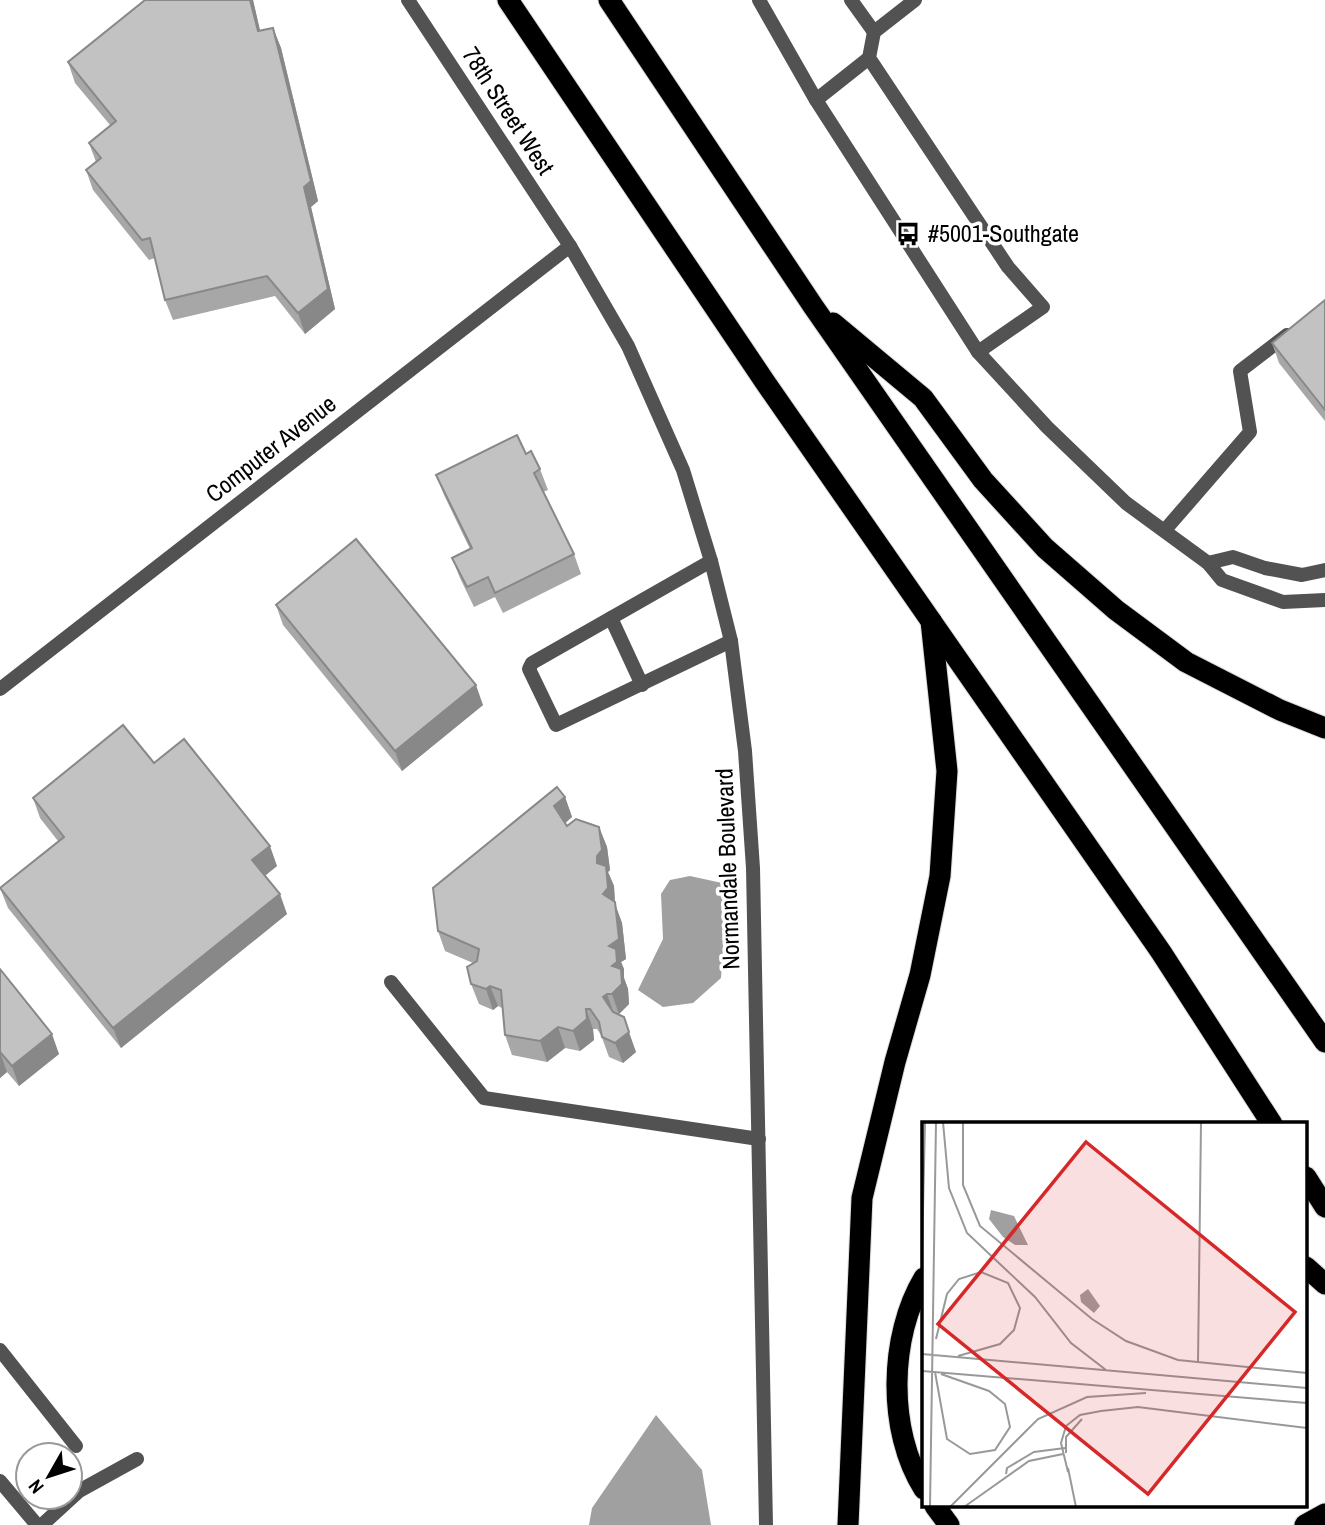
<svg xmlns="http://www.w3.org/2000/svg" width="1325" height="1525" font-family="'Archivo Narrow',sans-serif">
  <style>
    .water { fill: #a0a0a0 }
    .lines { fill: none; stroke-linecap: round; stroke-linejoin: round }
    .motorway-casing { stroke: #dbdbdb; stroke-width: 23 }
    .service { stroke: #525252; stroke-width: 14 }
    .tertiary { stroke: #525252; stroke-width: 14 }
    .motorway { stroke: #000; stroke-width: 21 }
    .wall { fill: #a7a7a7 }
    .shaded-wall { fill: #888 }
    .building { fill: #c2c2c2; stroke: #888; stroke-width: 2 }
    .labels { text-anchor: middle; stroke-width: 7; stroke-linejoin: round; paint-order: stroke }
    .street-label { font-size: 24px; fill: #000; stroke: #fff }
    .poi-label { font-size: 24px; fill: #000; stroke: #fff; text-anchor: start }
    .inset-road { fill: none; stroke: #999; stroke-width: 2 }
    .view { fill: #d62828; fill-opacity: 0.15; stroke: #d62828; stroke-width: 3.5 }
    .inset-edge { fill: none; stroke: #000; stroke-width: 3.5 }
  </style>
  <rect width="100%" height="100%" fill="#fff"/>
  <!-- water -->
  <g class="water">
    <path d="M690,876l32,7 4,23 -5,72 -28,25 -30,4 -25,-17 25,-51 -2,-45 9,-14z"/>
    <path d="M656,1415l46,55 9,55h-122l3,-17z"/>
  </g>
  <g class="lines">
    <!-- motorway casing -->
    <g class="motorway-casing">
      <g id="motorway">
        <path d="M508,0l257,382 396,570 111,172"/>
        <path d="M609,0l204,306 512,736"/>
        <path d="M833,323l90,75 60,82 62,68 71,62 70,52 94,48 45,18"/>
        <path d="M1306,1177l19,30"/>
        <path d="M1306,1267l19,17"/>
        <path d="M924,1278c-35,58 -37,153 0,211"/>
        <path d="M935,1506l14,19"/>
        <path d="M848,1525l14,-327 33,-136 25,-87 20,-99 7,-105 -16,-150"/>
        <path d="M1305,1525l20,-11"/>
      </g>
    </g>
    <!-- service -->
    <g class="service">
      <path d="M851,0l23,32"/>
      <path d="M915,0l-41,32 -5,26 139,209 35,40 -65,45"/>
      <path d="M816,100l53,-42"/>
      <path d="M1165,530l85,-98 -10,-61 47,-36"/>
      <path d="M711,561l-179,102 -3,6 27,56 175,-84"/>
      <path d="M611,618l31,67"/>
      <path d="M391,982l93,116 275,41"/>
      <path d="M0,1350l76,96"/>
      <path d="M0,1481l37,44"/>
      <path d="M42,1525l37,-34 58,-32"/>
    </g>
    <!-- tertiary -->
    <g class="tertiary">
      <path d="M408,0l162,246 58,100 55,124 28,91 20,80 14,110 8,117 13,657"/>
      <path d="M759,0l57,100 162,252 69,75 79,76 82,60 14,17 61,22 42,-2"/>
      <path d="M1208,563l25,-6 32,11 37,7 23,-5"/>
      <path d="M0,689l570,-443"/>
    </g>
    <!-- motorway -->
    <use href="#motorway" class="motorway"/>
  </g>
  <!-- wall -->
  <g class="wall">
    <path d="M145,0h108l7,31 13,-3 8,20 37,153 -7,6 24,102 -30,25 -30,-38 -102,24 -8,-20 -10,-42 -6,2 -56,-70 -7,-20 10,-8 -7,-19 21,-18 -35,-42 -7,-21z"/>
    <path d="M1325,300v121l-46,-58 -7,-20z"/>
    <path d="M526,454l14,15 8,21 -5,2 31,62 7,20 -78,39 -8,-16 -21,10 -14,-29 -8,-20 18,-9 -26,-54 -8,-20z"/>
    <path d="M276,605l207,100 -81,66 -119,-146z"/>
    <path d="M154,763l123,103 -12,9 22,39 -166,134 -113,-140 -8,-20 58,-47 -18,-23 -7,-20z"/>
    <path d="M565,797l7,20 -7,6 2,3 32,1 8,20 3,23 -2,2 6,14 1,18 7,19 4,36 -5,3 3,7v9l4,11 1,15 -10,10h-3l20,38 -13,11 -14,-6 -8,-22 -4,-6h-4l1,11 -14,11 -15,-3 -18,14 -35,-7 -7,-20 -3,-27 -4,-2 -5,4 -14,-6 -8,-20 2,-21 -28,-12 -7,-20z"/>
    <path d="M0,969l59,85 -40,32 -12,-14 -7,6z"/>
  </g>
  <!-- shaded-wall -->
  <g class="shaded-wall">
    <path d="M250,0h3l12,52 -7,-21z"/>
    <path d="M273,28l8,20 37,153 -7,6 24,102 -30,25 -7,-21z"/>
    <path d="M476,685l7,20 -81,66 -7,-20z"/>
    <path d="M565,797l7,20 -10,9 -8,-20z"/>
    <path d="M599,827l8,20 3,23 -2,2 6,14 1,18 7,19 4,36 -5,3 3,7v9l4,11 1,15 -10,10 -7,-20v-28l-3,-20 -6,-52 -6,-31z"/>
    <path d="M270,846l7,20 -17,14 -8,-20z"/>
    <path d="M280,894l7,20 -166,134 -8,-20z"/>
    <path d="M490,986l8,20 -5,4 -7,-21z"/>
    <path d="M607,994l7,20 -11,-17z"/>
    <path d="M586,1009l7,20 1,11 -14,11 -7,-20z"/>
    <path d="M558,1027l7,21 -18,14 -7,-21z"/>
    <path d="M629,1032l7,20 -13,11 -8,-20z"/>
    <path d="M52,1034l7,20 -40,32 -7,-20z"/>
    <path d="M0,1052l7,20 -7,6z"/>
  </g>
  <!-- building -->
  <g class="building">
    <path d="M145,0h105l8,31 15,-3 38,153 -7,6 24,102 -30,24 -31,-37 -102,24 -15,-62 -8,2 -56,-70 15,-12 -12,-15 27,-22 -48,-59z"/>
    <path d="M1325,300v110l-53,-67z"/>
    <path d="M517,435l9,19 5,-3 9,18 -6,4 40,81 -79,39 -7,-16 -21,10 -15,-29 20,-10 -36,-73z"/>
    <path d="M356,539l120,146 -81,66 -119,-146z"/>
    <path d="M123,725l31,38 30,-24 86,107 -18,14 28,34 -167,134 -113,-140 64,-51 -31,-39z"/>
    <path d="M557,787l8,10 -11,9 13,20 9,-7 23,8 3,23 -5,6v7l9,3 2,22 -5,6 12,8 4,37 -10,7 7,3 1,13 -5,4 9,3 1,15 -10,10h-5l-4,3 10,15 11,5 5,15 -14,11 -13,-6 -3,-15 -9,-13h-4l1,10 -14,12 -15,-4 -18,14 -35,-6 -4,-45 -11,-4 -4,3 -15,-5 -4,-17 10,-6 2,-12 -41,-18 -5,-43z"/>
    <path d="M0,969l52,65 -40,32 -12,-14z"/>
  </g>
  <!-- icons -->
  <defs>
    <g id="bus-bare" transform="scale(1.89)"><path d="M-5-6H5V4H4V6H2V4H-2V6H-4V4H-5ZM-3.5-4V0h7V-4ZM-3.5 1.2v1.5H-2V1.2ZM2 1.2v1.5H3.5V1.2Z" fill="#000" stroke="#fff" stroke-width="2.5" paint-order="stroke"/></g>
  </defs>
  <g fill-rule="evenodd">
    <use href="#bus-bare" x="908" y="234"/>
  </g>
  <g class="labels">
    <!-- street labels -->
    <g class="street-label">
      <text transform="translate(508 111) rotate(57)" y="8">78th Street West</text>
      <text transform="translate(271 449) rotate(-38)" y="8">Computer Avenue</text>
      <text transform="translate(728 869) rotate(-92)" y="8">Normandale Boulevard</text>
    </g>
    <!-- poi labels -->
    <g class="poi-label">
      <text x="928" y="242">#5001-Southgate</text>
    </g>
  </g>
  <!-- overview -->
  <g transform="translate(922 1122)">
    <rect width="385" height="385" fill="#fff"/>
    <path d="M69,88l23,6 14,29h-13l-12,-8 -14,-18zM166,167l12,17 -6,7 -13,-11 -1,-7z" fill="#a0a0a0"/>
    <path class="inset-road" d="M21,0l6,66 18,45 68,64 36,46 35,27M41,0v63l17,41 112,93 34,22 52,19 129,13M0,132l3,-132M14,217l11,-45 12,-15 22,-7 27,11 12,25 -6,22 -14,14 -42,12M0,232l385,34M276,241l3,-241M0,249l385,32M13,250l12,67 23,15 25,-4 15,-23 -5,-23 -16,-13 -48,-17M144,331v-16l16,-18M146,346l8,39M146,350l-7,-29 5,-17 14,-11 21,-4 37,-4 169,21M84,352l1,-6 27,-16 31,-4M8,385l6,-385M28,385l88,-88 49,-22 59,-4M42,385l65,-46 34,-7"/>
    <path class="view" d="M164,20l209,170 -147,182 -210,-170z"/>
    <rect width="385" height="385" class="inset-edge"/>
  </g>
  <!-- north arrow -->
  <g transform="translate(49 1476) rotate(231)"><circle r="33" fill="#ffffff" stroke="#999999" stroke-width="2"/>
  <path d="M0-5L12 26L0 18L-12 26Z" fill="#000000"/>
  <text y="-10" font-size="19" font-weight="bold" text-anchor="middle" fill="#000000">N</text>
  </g>
</svg>
